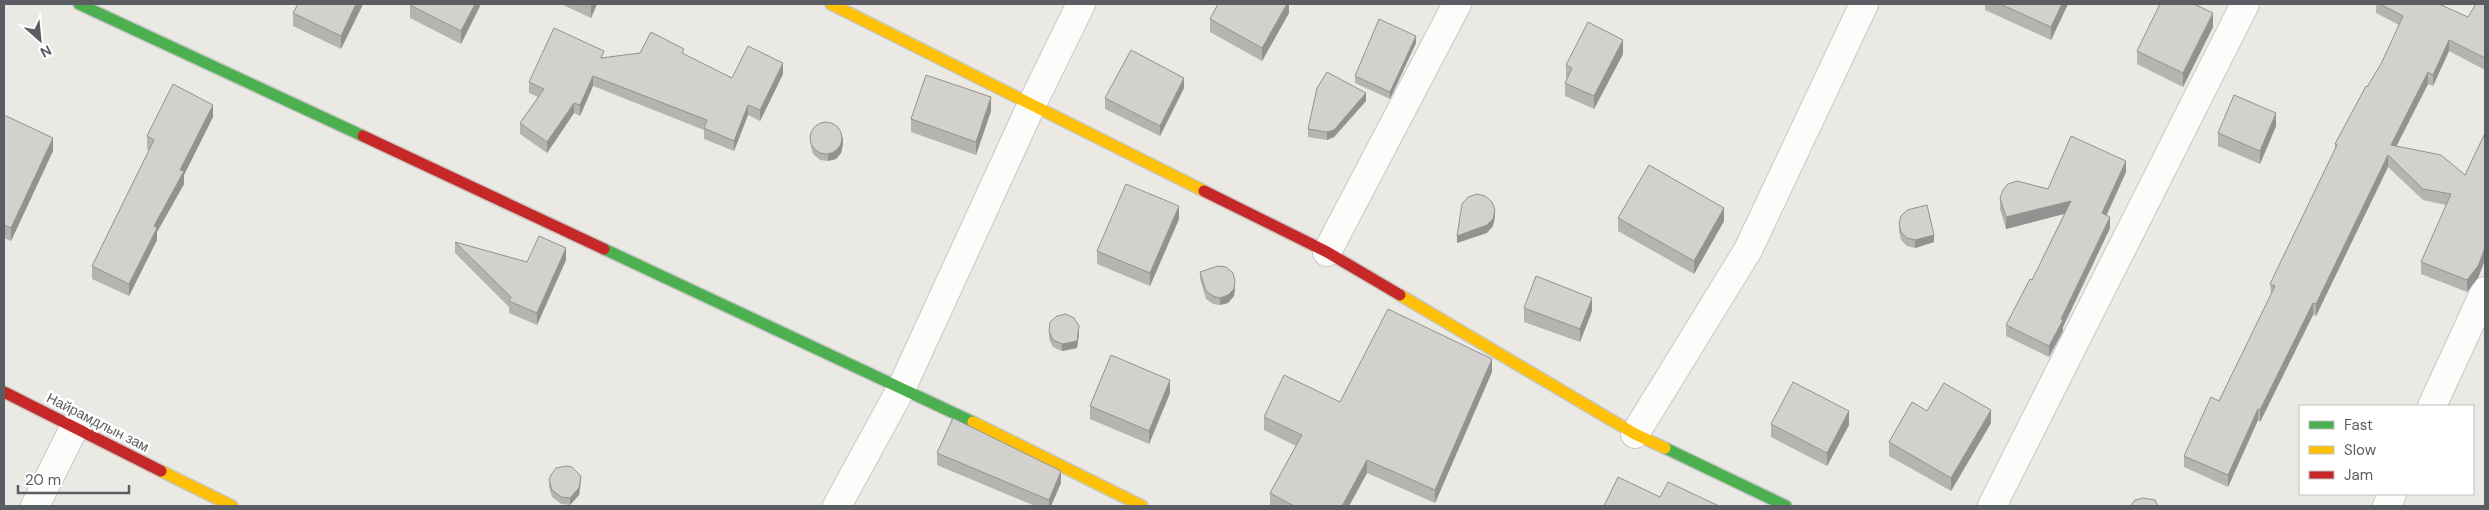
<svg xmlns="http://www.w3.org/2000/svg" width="2489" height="510" font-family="'DM Sans',sans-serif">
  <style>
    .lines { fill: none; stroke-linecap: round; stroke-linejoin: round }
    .street-casing { stroke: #c7c7c7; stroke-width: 30 }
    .fast-casing { stroke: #c7c7c6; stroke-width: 14 }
    .slow-casing { stroke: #c7c7c6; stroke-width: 14 }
    .jam-casing { stroke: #c7c7c6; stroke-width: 14 }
    .street { stroke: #fcfcfb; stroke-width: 28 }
    .fast { stroke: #4caf50; stroke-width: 11 }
    .slow { stroke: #ffc107; stroke-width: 11 }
    .jam { stroke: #c62828; stroke-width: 11 }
    .wall { fill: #b5b4b1 }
    .shaded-wall { fill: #939290 }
    .building { fill: #d2d1ce; stroke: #939290 }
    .labels { text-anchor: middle; stroke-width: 5; stroke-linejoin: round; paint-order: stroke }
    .street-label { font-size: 14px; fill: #5a5e62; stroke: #fff }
  </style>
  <rect width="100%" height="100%" fill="#eae9e4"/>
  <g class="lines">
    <!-- street casing -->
    <g class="street-casing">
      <g id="street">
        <path d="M1327,252l130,-248"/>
        <path d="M2432,406l53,-115"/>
        <path d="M1635,434l113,-184 116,-246"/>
        <path d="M35,506l40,-80"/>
        <path d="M837,506l65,-119 130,-283 49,-100"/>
        <path d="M1992,506l253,-502"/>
        <path d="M2387,506l5,-12"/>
      </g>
    </g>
    <!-- fast casing -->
    <g class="fast-casing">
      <g id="fast">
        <path d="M79,4l284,132"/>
        <path d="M604,249l369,173"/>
        <path d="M1665,448l121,58"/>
      </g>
    </g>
    <!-- slow casing -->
    <g class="slow-casing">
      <g id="slow">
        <path d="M831,4l373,187"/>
        <path d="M1400,295l235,139 30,14"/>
        <path d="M973,422l169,84"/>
        <path d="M161,471l71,35"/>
      </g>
    </g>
    <!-- jam casing -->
    <g class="jam-casing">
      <g id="jam">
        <path d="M363,136l241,113"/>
        <path d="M1204,191l123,61 73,43"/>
        <path d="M4,392l157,79"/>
      </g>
    </g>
    <!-- street -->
    <use href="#street" class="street"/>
    <!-- fast -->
    <use href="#fast" class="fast"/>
    <!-- slow -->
    <use href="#slow" class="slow"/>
    <!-- jam -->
    <use href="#jam" class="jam"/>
  </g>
  <!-- wall -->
  <g class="wall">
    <path d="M298,4h65l-22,45 -48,-23v-13z"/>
    <path d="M410,4h71l-20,40 -51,-26z"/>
    <path d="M561,4h36l-6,14z"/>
    <path d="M1289,4v9l-27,48 -52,-29v-13z"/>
    <path d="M1985,4h83l-17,36 -66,-30z"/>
    <path d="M2376,4h63l29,13 17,-13v66l-36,-19 -16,35 -5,-2 -32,62 69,29 20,-42v127l-7,18 -11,14 -46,-18v-12l25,-57 -23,-5 -35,-33 -72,149 -3,-1 -53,107 -2,-2 -30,67 -44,-20v-11l35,-55 52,-106 -1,-11 65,-135v-5l46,-80 18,-39 -23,-12z"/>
    <path d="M2213,27l-30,60 -46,-23v-13z"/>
    <path d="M1416,43l-26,56 -35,-16v-7z"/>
    <path d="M684,54l48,24 51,-4 -23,47 -12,-6 -14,36 -30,-12v-9l-111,-44 -13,30 -6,-3 -27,40 -27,-19v-11l18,-26 -9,-4v-11l75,-24z"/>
    <path d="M1623,54l-29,55 -29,-13v-13l2,-4 -1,-1v-13z"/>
    <path d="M1184,88l-24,48 -55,-27v-11z"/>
    <path d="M1366,101l-32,36 -7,3 -19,-3v-8z"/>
    <path d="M991,111l-15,44 -65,-23v-13z"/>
    <path d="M4,115l49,36 -42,90 -7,-3z"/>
    <path d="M213,117l-29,58v9l-27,48v8l-28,56 -37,-17v-13l57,-116 -2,-1v-13z"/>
    <path d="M2276,126l-16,38 -42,-18v-13z"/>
    <path d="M811,139l32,5 -2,9 -5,6 -8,2 -8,-1 -7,-6 -2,-7z"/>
    <path d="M2126,172l-19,43 3,13 -47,99v4l-14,26 -43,-21v-11l26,-45 32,-66 -58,15 -6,-20v-11z"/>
    <path d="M1618,218l106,3 -30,53 -76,-43z"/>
    <path d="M1179,219l-29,67 -53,-22v-13z"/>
    <path d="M1899,224l35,18 -19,6 -8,-2 -6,-6 -2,-9z"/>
    <path d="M455,242l72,20 39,-2 -29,65 -28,-12v-6l-54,-54z"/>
    <path d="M1200,272l35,16 -1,8 -6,7 -8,2 -7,-1 -7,-5 -6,-20z"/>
    <path d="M1524,308l68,3 -12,31 -56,-20z"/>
    <path d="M1049,331l30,3 -2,14 -15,3 -9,-4 -4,-8z"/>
    <path d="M1492,372l-57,131 -68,-30 -18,33h-79v-13l26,-47 -32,-16v-13z"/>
    <path d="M1170,393l-21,51 -59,-25v-13z"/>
    <path d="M1927,411l64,12 -40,68 -62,-35v-14z"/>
    <path d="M1771,424l78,1 -22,41 -56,-29z"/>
    <path d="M937,453l124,30 -10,23h-16l-98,-41z"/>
    <path d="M549,480l32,4 -2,11 -9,10 -9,-1 -9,-7 -3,-10z"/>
  </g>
  <!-- shaded-wall -->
  <g class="shaded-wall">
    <path d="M356,4h7l-22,45v-13z"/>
    <path d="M475,4h6l-20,40v-13z"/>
    <path d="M591,4h6l-6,14z"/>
    <path d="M1287,4h2v9l-27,48v-13z"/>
    <path d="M2062,4h6l-17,36v-13z"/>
    <path d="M2213,13v14l-30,60v-14z"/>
    <path d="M1416,36v7l-26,56v-7z"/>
    <path d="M1623,40v14l-29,55v-13z"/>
    <path d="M2449,40v11l-16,35v-11z"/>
    <path d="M783,63v11l-23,47v-11z"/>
    <path d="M2428,72v12l-37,73v-12z"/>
    <path d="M593,76v10l-13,30v-11z"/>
    <path d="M1184,78v10l-24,48v-10z"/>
    <path d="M1366,93v8l-32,36 -7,3v-8z"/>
    <path d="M991,97v14l-15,44v-13z"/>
    <path d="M574,103v10l-27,40v-11z"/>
    <path d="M213,105v12l-29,58v9l-27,48v8l-28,56v-12l25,-58 26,-56z"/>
    <path d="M748,105v10l-14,36v-10z"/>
    <path d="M2276,113v13l-16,38v-13z"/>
    <path d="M843,137v7l-2,9 -5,6 -8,2v-7z"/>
    <path d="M53,138v13l-42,90v-13z"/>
    <path d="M2388,155v12l-72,149v-12z"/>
    <path d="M2126,161v11l-24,52v-11z"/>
    <path d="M2071,201v11l-65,17v-12z"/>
    <path d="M1179,206v13l-29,67v-13z"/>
    <path d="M1724,208v13l-30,53v-13z"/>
    <path d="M1495,210v7l-2,9 -6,7 -30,10v-7z"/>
    <path d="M2110,217v11l-47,99v4l-14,26v-11l12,-27z"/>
    <path d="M1934,235v7l-19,6v-8z"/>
    <path d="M566,248v12l-29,65v-12z"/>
    <path d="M2485,248v12l-7,18 -11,14v-12z"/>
    <path d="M1235,281v7l-1,8 -6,7 -8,2v-7z"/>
    <path d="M1592,298v13l-12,31v-13z"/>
    <path d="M2313,303v12l-53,107v-12z"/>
    <path d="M1079,326v8l-2,14 -15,3v-7z"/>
    <path d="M1492,359v13l-57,131v-13z"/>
    <path d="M1170,380v13l-21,51v-13z"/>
    <path d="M2258,409v11l-30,67v-12z"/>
    <path d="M1991,410v13l-40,68v-13z"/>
    <path d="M1849,411v14l-22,41v-13z"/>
    <path d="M1367,460v13l-18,33h-7z"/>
    <path d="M1061,471v12l-10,23h-2v-6z"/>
    <path d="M581,476l-2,19 -9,10v-7z"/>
  </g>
  <!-- building -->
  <g class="building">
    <path d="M298,4h58l-15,32 -48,-23z"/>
    <path d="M410,4h65l-14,27 -51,-26z"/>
    <path d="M1218,4h69l-25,44 -52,-29z"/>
    <path d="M2000,4h62l-11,23z"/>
    <path d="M2160,4h34l19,9 -30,60 -46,-22z"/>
    <path d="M2380,4h59l29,13 8,-13h9v54l-36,-18 -16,35 -5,-3 -37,73 50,10 24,20 20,-42v115l-7,18 -11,14 -46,-18 30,-68 -28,-5 -35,-34 -72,149 -3,-1 -53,107 -2,-1 -30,66 -44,-19 27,-59 8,4 56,-115 -5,-2 67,-139 -2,-1 31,-58 1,1 14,-23 22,-48z"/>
    <path d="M1379,19l37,17 -26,56 -35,-16z"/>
    <path d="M1588,22l35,18 -29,56 -29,-13 7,-15 -6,-3z"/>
    <path d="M554,28l50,23 -3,7 39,-5 11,-21 33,17 -2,4 50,25 16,-32 35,17 -23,47 -12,-5 -14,36 -30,-13 3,-8 -114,-44 -13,29 -6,-2 -27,39 -27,-19 24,-34 -15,-7z"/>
    <path d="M1131,50l53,28 -24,48 -55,-28z"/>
    <path d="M1327,72l39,21 -32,37 -7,2 -19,-3 9,-41z"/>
    <path d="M926,75l65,22 -15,45 -65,-23z"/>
    <path d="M173,84l40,21 -33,65 4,1 -30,55 3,2 -28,56 -37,-18 62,-126 -7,-4z"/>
    <path d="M2234,95l42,18 -16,38 -42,-18z"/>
    <path d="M4,115l49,23 -42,90 -7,-3z"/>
    <circle cx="826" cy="138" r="16"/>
    <path d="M2071,136l55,25 -24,52 8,4 -49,102 2,1 -14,26 -43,-21 24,-46 2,1 39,-79 -65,16 -6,-19 3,-8 5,-6 9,-3 31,8z"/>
    <path d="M1649,165l75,43 -30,53 -76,-43z"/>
    <path d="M1126,184l53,22 -29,67 -53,-22z"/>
    <path d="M1477,194l8,2 7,6 3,8 -2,9 -6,6 -30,11 5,-32 6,-7z"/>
    <path d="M1927,205l7,30 -19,5 -8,-2 -6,-6 -2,-8 2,-8 6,-6z"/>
    <path d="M539,236l27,12 -29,65 -28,-12 2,-4 -56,-55 72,20z"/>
    <path d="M1218,266l8,1 7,6 2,8 -1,8 -6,6 -8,3 -7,-2 -7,-5 -6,-19z"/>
    <path d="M1536,276l56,22 -12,31 -56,-21z"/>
    <path d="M1388,309l104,50 -57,131 -68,-30 -25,46h-48l-24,-13 32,-58 -38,-18 20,-42 56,27z"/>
    <path d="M1066,314l8,4 5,8 -2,15 -15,3 -9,-4 -4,-9 1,-9 7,-6z"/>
    <path d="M1111,355l59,25 -21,51 -59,-25z"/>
    <path d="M1793,382l56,29 -22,42 -56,-29z"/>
    <path d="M1944,383l47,27 -40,68 -62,-36 23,-40 15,9z"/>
    <path d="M953,418l108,53 -12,29 -112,-47z"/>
    <path d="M567,466l5,1 9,9 -2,12 -9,10 -9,-1 -9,-7 -3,-10 2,-5 5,-7z"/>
    <path d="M1618,477l42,20 8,-15 51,24h-115z"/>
    <path d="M2143,498l12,2 3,6h-28l5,-6z"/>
  </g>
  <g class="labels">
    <!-- street labels -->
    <g class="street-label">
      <text transform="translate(98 422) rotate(27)" y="5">Найрамдлын зам</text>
    </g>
  </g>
  <!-- border -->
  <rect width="2489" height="510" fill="none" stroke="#5a5e62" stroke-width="10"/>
  <!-- legend -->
  <rect x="2299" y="405" width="175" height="90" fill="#ffffff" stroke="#bdbfc0"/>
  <rect x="2309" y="421" width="25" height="8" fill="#4caf50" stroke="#bdbfc0"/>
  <text x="2344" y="430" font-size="15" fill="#5a5e62">Fast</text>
  <rect x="2309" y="446" width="25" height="8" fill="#ffc107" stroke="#bdbfc0"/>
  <text x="2344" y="455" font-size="15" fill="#5a5e62">Slow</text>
  <rect x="2309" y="471" width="25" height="8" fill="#c62828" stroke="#bdbfc0"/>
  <text x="2344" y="480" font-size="15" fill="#5a5e62">Jam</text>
  <!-- north arrow -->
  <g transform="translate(40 40) rotate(153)" stroke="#ffffff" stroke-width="4" paint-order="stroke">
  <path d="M0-4L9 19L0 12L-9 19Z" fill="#5a5e62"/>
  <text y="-8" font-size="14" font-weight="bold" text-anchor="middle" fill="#5a5e62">N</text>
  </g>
  <!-- scale -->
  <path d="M18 485v8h111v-8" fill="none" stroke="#5a5e62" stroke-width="2.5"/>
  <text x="25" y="485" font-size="15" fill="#5a5e62" stroke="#ffffff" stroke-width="4" paint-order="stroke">20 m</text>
</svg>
